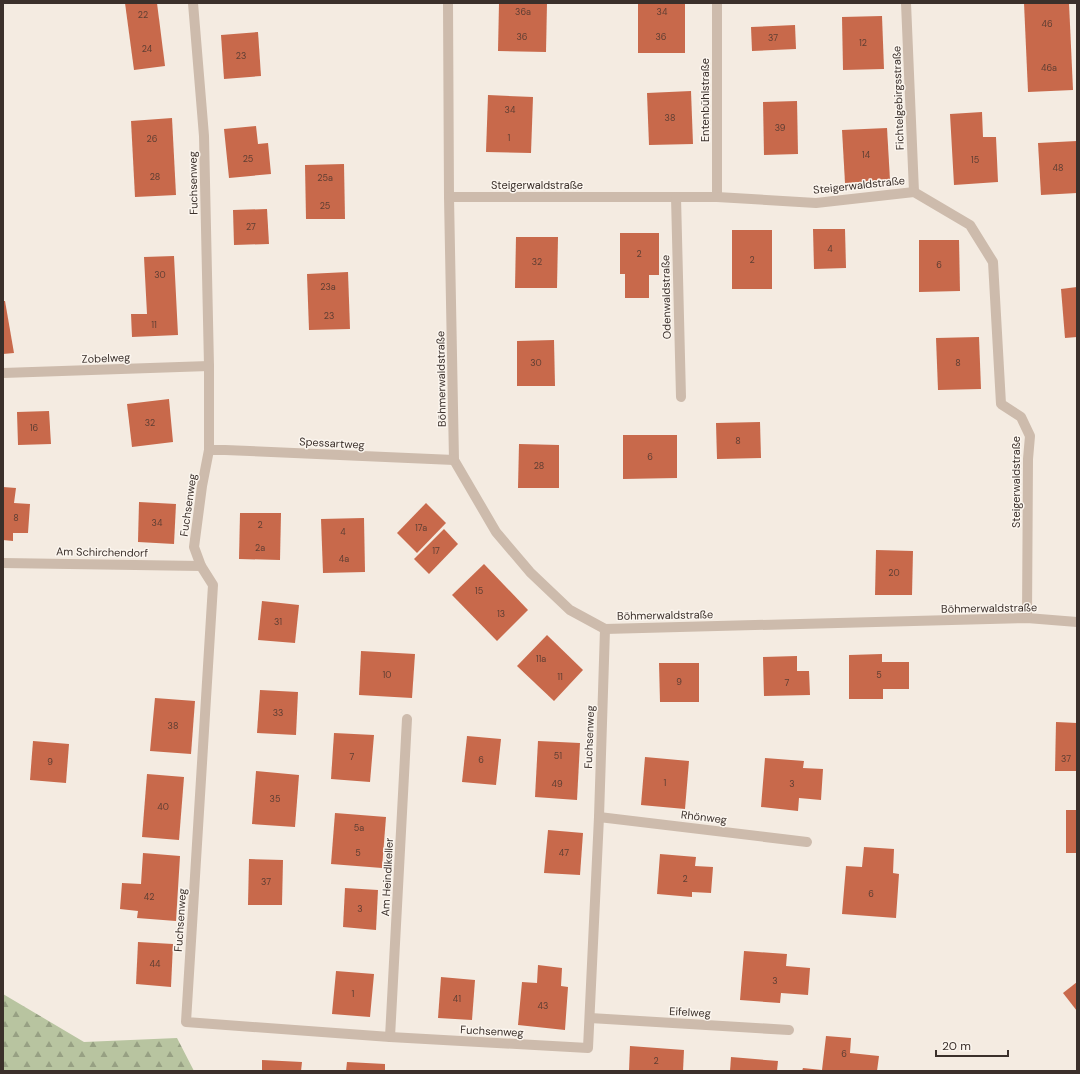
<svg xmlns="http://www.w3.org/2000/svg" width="1080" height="1074" font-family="'DM Sans',sans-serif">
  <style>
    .forest { fill: url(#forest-firs) }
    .building { fill: #c8694b }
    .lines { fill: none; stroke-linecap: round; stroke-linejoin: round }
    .minor { stroke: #cdbbac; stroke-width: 10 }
    .labels { text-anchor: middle; stroke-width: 3; stroke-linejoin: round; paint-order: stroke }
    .number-label { font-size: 9px; fill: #5e3e33 }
    .street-label { font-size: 11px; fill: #3b302b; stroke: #fbf5ee }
  </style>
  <defs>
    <pattern id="forest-firs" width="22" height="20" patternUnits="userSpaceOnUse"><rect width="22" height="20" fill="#b8c4a0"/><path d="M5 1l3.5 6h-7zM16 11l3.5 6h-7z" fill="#97a083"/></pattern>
  </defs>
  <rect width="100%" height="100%" fill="#f4ebe1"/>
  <!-- forest -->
  <path class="forest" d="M3,994l81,48 93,-4 17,33h-191z"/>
  <!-- building -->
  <g class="building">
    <path d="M125,3h32l8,63 -31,4z"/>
    <path d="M499,3h48l-1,49 -48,-1z"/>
    <rect x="638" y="3" width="47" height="50"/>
    <path d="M1024,3h45l4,87 -45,2z"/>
    <path d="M882,16l2,53 -41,1 -1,-53z"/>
    <path d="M795,25l1,24 -44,2 -1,-24z"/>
    <path d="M258,32l3,44 -37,3 -3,-44z"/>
    <path d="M691,91l2,53 -44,1 -2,-52z"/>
    <path d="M488,95l45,2 -2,56 -45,-1z"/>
    <path d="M797,101l1,53 -34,1 -1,-53z"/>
    <path d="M982,112l1,25h13l2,45 -44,3 -4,-71z"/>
    <path d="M172,118l4,77 -41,2 -4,-76z"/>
    <path d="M256,126l2,18 10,-1 3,31 -42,4 -5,-49z"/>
    <path d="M887,128l3,52 -45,3 -3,-53z"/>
    <path d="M1077,141v52l-36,2 -3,-52z"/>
    <path d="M344,164l1,55h-39l-1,-54z"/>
    <path d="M267,209l2,35 -35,1 -1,-35z"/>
    <path d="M813,229h32l1,39 -32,1z"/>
    <rect x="732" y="230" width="40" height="59"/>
    <path d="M620,233h39v42h-10v23h-24v-24h-5z"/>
    <path d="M516,237h42l-1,51h-42z"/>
    <path d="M919,240h40l1,51 -41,1z"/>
    <path d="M174,256l4,79 -46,2 -1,-23h16l-3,-57z"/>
    <path d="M348,272l2,57 -41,1 -2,-56z"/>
    <path d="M1077,287v50l-12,1 -4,-49z"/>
    <path d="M3,301h2l9,52 -11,1z"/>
    <path d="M979,337l2,52 -43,1 -2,-52z"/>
    <path d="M554,340l1,46h-38v-45z"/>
    <path d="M169,399l4,43 -41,5 -5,-43z"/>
    <path d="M49,411l2,33 -33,1 -1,-33z"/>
    <path d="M760,422l1,36 -44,1 -1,-36z"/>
    <path d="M623,435h54v43l-54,1z"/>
    <path d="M519,444l40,1v43h-41z"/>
    <path d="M3,487l13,1 -2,15 16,1 -2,29h-15v8l-10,-1z"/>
    <path d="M139,502l37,2 -2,40 -36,-2z"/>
    <path d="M426,503l20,20 -29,30 -20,-20z"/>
    <path d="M240,513h41l-1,47 -41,-1z"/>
    <path d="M364,518l1,54 -42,1 -2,-54z"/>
    <path d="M444,529l14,15 -29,30 -15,-15z"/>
    <path d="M876,550l37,1 -1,44h-37z"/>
    <path d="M484,564l44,46 -31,31 -45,-46z"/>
    <path d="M262,601l37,4 -4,38 -37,-3z"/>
    <path d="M547,635l36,35 -29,31 -37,-35z"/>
    <path d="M361,651l54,3 -3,44 -53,-3z"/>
    <path d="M882,654v8h27v27h-26v10h-34v-44z"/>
    <path d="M797,656v15h12l1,24 -46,1 -1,-39z"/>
    <path d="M659,663h40v39h-39z"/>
    <path d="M260,690l38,2 -2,43 -39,-2z"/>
    <path d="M155,698l40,3 -4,53 -41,-3z"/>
    <path d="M1056,722l21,1v48h-22z"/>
    <path d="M334,733l40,2 -4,47 -39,-3z"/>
    <path d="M467,736l34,3 -5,46 -34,-3z"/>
    <path d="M33,741l36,3 -3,39 -36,-3z"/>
    <path d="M538,741l42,2 -3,57 -42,-3z"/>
    <path d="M645,757l44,4 -4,48 -44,-4z"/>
    <path d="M765,758l39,3 -1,7 20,1 -2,31 -22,-2 -1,13 -37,-4z"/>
    <path d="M256,771l43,4 -4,52 -43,-3z"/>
    <path d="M147,774l37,3 -5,63 -37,-3z"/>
    <rect x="1066" y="810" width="11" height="43"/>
    <path d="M335,813l51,4 -4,51 -51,-4z"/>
    <path d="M548,830l35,3 -3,42 -36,-2z"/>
    <path d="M864,847l30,2 -1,24 6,1 -3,44 -54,-4 4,-48 16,1z"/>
    <path d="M143,853l37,3 -4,65 -39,-3 1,-7 -18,-2 2,-26 19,1z"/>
    <path d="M660,854l36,3 -1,9 18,1 -2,26 -19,-1v5l-35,-3z"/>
    <path d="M249,859l34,1 -1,45h-34z"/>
    <path d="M345,888l33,2 -2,40 -33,-3z"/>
    <path d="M138,942l35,2 -2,43 -35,-3z"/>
    <path d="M744,951l43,3 -1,12 24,2 -2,27 -27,-2 -1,10 -40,-3z"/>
    <path d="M538,965l24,3 -1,18 7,1 -3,43 -47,-5 4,-43 15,1z"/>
    <path d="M336,971l38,3 -4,43 -38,-3z"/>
    <path d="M441,977l34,3 -3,40 -34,-2z"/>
    <path d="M1077,982v29l-14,-18z"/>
    <path d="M826,1036l25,2 -1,15 29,3 -2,15h-75l1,-3 19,2z"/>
    <path d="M630,1046l54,4 -1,21h-54z"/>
    <path d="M731,1057l47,4 -1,10h-47z"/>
    <path d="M262,1060l40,2 -1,9h-39z"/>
    <path d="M347,1062l38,2v7h-39z"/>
  </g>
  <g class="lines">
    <!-- minor -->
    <g class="minor">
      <path d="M193,3l11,133 5,230v84l-7,36 -8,61 7,19 12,19 -27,437 204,15 198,11 11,-231 6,-188"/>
      <path d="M448,3l1,194 5,263 42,72 34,40 40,38 35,19 422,-11 50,4"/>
      <path d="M717,3v194"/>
      <path d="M906,3l8,189"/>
      <path d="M449,197h268l99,6 98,-11 56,33 23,37 8,142 20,13 9,19 -2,23 -1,159"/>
      <path d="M676,197l5,200"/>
      <path d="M3,373l206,-7"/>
      <path d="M209,450h16l229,10"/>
      <path d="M3,563l198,3"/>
      <path d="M599,817l208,25"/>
      <path d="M590,1018l199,12"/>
      <path d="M390,1037l17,-318"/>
    </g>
  </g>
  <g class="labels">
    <!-- number labels -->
    <g class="number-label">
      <text x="523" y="15">36a</text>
      <text x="662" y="15">34</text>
      <text x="143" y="18">22</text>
      <text x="1047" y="27">46</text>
      <text x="522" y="40">36</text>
      <text x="661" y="40">36</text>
      <text x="773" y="41">37</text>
      <text x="863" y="46">12</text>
      <text x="147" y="52">24</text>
      <text x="241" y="59">23</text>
      <text x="1049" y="71">46a</text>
      <text x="510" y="113">34</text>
      <text x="670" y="121">38</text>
      <text x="780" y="131">39</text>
      <text x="509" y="141">1</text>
      <text x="152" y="142">26</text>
      <text x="866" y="158">14</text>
      <text x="248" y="162">25</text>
      <text x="975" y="163">15</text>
      <text x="1058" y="171">48</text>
      <text x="155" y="180">28</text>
      <text x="325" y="181">25a</text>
      <text x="325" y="209">25</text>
      <text x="251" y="230">27</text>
      <text x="830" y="252">4</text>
      <text x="639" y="257">2</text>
      <text x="752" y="263">2</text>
      <text x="537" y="265">32</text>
      <text x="939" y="268">6</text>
      <text x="160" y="278">30</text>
      <text x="328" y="290">23a</text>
      <text x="329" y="319">23</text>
      <text x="154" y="328">11</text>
      <text x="536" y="366">30</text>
      <text x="958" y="366">8</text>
      <text x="150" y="426">32</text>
      <text x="34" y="431">16</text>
      <text x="738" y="444">8</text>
      <text x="650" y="460">6</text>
      <text x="539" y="469">28</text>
      <text x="16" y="521">8</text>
      <text x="157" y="526">34</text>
      <text x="260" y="528">2</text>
      <text x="421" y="531">17a</text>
      <text x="343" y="535">4</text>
      <text x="260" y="551">2a</text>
      <text x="436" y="554">17</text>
      <text x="344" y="562">4a</text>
      <text x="894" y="576">20</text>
      <text x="479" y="594">15</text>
      <text x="501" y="617">13</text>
      <text x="278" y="625">31</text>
      <text x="541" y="662">11a</text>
      <text x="387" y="678">10</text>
      <text x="879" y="678">5</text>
      <text x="560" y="680">11</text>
      <text x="679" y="685">9</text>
      <text x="787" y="686">7</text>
      <text x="278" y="716">33</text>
      <text x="173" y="729">38</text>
      <text x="558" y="759">51</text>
      <text x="352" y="760">7</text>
      <text x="1066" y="762">37</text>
      <text x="481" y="763">6</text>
      <text x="50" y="765">9</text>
      <text x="665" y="786">1</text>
      <text x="557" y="787">49</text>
      <text x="792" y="787">3</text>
      <text x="275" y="802">35</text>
      <text x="163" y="810">40</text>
      <text x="359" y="831">5a</text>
      <text x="358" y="856">5</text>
      <text x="564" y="856">47</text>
      <text x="685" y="882">2</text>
      <text x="266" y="885">37</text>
      <text x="871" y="897">6</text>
      <text x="149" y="900">42</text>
      <text x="360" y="912">3</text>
      <text x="155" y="967">44</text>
      <text x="775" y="984">3</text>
      <text x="353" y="997">1</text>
      <text x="457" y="1002">41</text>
      <text x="543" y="1009">43</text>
      <text x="844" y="1057">6</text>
      <text x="656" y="1064">2</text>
    </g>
    <!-- street labels -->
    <g class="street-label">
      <text transform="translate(898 98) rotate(-92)" y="4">Fichtelgebirgsstraße</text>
      <text transform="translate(705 100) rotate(-90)" y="4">Entenbühlstraße</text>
      <text transform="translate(193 183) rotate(-91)" y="4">Fuchsenweg</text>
      <text x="537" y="189">Steigerwaldstraße</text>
      <text transform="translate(859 185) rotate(-6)" y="4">Steigerwaldstraße</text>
      <text transform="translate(666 297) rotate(-91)" y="4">Odenwaldstraße</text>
      <text transform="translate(106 358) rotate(-2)" y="4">Zobelweg</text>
      <text transform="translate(441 379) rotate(-91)" y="4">Böhmerwaldstraße</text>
      <text transform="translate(332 443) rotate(3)" y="4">Spessartweg</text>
      <text transform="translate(1016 482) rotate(-90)" y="4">Steigerwaldstraße</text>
      <text transform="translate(188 505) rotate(-82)" y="4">Fuchsenweg</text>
      <text transform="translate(102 552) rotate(1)" y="4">Am Schirchendorf</text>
      <text transform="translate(989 608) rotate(-1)" y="4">Böhmerwaldstraße</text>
      <text transform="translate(665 615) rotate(-1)" y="4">Böhmerwaldstraße</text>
      <text transform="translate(589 737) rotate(-88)" y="4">Fuchsenweg</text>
      <text transform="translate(704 817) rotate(7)" y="4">Rhönweg</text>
      <text transform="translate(387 877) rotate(-87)" y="4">Am Heindlkeller</text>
      <text transform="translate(180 920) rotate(-86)" y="4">Fuchsenweg</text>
      <text transform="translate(690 1012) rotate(3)" y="4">Eifelweg</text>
      <text transform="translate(492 1031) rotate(3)" y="4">Fuchsenweg</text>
    </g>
  </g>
  <!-- border -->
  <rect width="1080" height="1074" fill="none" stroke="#3b302b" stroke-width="8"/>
  <!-- scale -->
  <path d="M936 1050v6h72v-6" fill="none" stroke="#3b302b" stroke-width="2"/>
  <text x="942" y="1050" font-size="12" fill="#3b302b" stroke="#fbf5ee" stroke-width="3" paint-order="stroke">20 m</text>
</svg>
